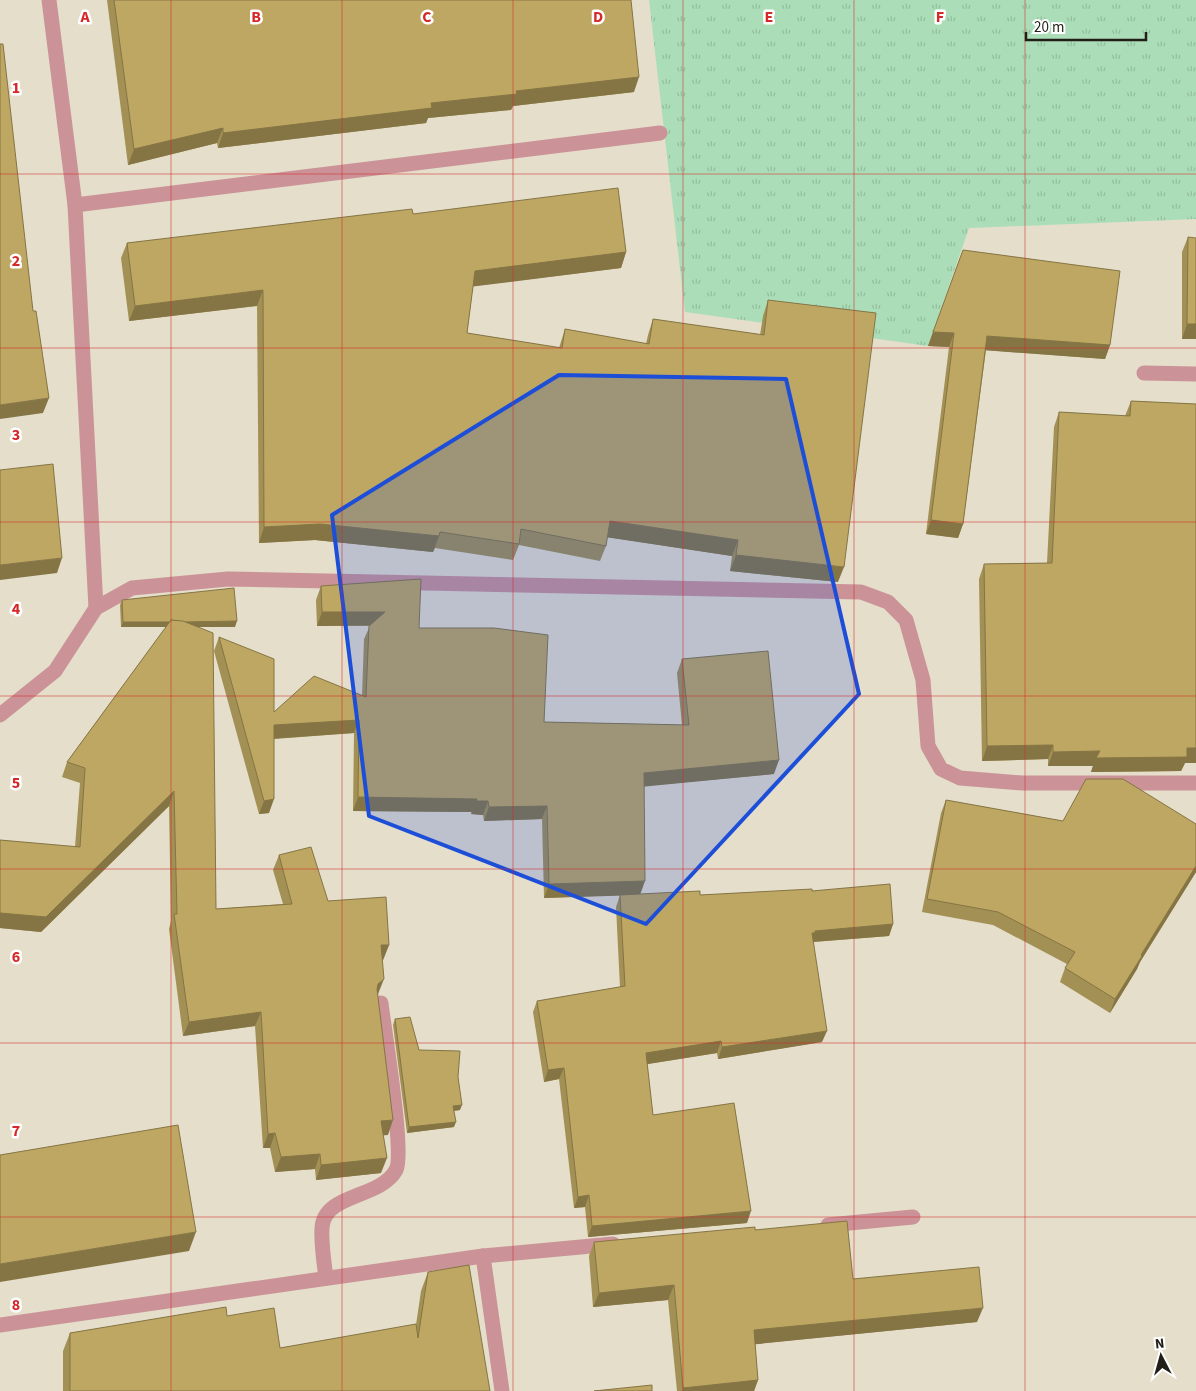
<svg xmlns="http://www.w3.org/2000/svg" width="1196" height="1391" font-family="'Source Sans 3',sans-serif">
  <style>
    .grass { fill: url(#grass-tufts) }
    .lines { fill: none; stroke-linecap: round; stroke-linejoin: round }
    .lane { stroke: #cb9397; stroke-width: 15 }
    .street { stroke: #cb9397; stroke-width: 15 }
    .wall { fill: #a39054 }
    .shaded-wall { fill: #857545 }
    .building { fill: #bea762; stroke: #857545 }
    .marked { fill: #1d4ed8; fill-opacity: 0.2; stroke: #1d4ed8; stroke-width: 4; stroke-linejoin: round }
    .grid { fill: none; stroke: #d62828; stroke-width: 1; stroke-opacity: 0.55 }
    .grid-label { font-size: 16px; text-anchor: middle; font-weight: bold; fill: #d62828; stroke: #fff; stroke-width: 5; stroke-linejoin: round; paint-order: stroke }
  </style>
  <defs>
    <pattern id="grass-tufts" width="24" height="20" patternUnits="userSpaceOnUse" patternTransform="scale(1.25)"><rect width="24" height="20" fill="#abdeb8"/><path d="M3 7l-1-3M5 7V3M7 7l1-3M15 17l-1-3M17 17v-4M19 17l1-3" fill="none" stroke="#93be9d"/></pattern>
  </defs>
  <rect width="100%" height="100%" fill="#e4decb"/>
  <!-- grass -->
  <path class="grass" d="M649,0h547v219l-227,9 -41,118 -243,-34z"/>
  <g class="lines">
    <!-- lane -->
    <path class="lane" d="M326,1278c-2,-16 -5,-34 -4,-50 2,-35 58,-29 74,-58 9,-16 -12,-141 -15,-167"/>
    <!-- street -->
    <g class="street">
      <path d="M49,0l26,205 21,403"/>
      <path d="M75,205l585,-72"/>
      <path d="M1144,373l52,1"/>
      <path d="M0,715l55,-44 41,-63 36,-20 96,-9 633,13 27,10 18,18 17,60 5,66 13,23 19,9 62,5h174"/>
      <path d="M828,1225l85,-8"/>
      <path d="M483,1256l19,135"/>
      <path d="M0,1325l483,-69 130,-12"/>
    </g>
  </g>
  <!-- wall -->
  <g class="wall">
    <path d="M107,0h524l3,92 -121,14 -2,4 -83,8 -2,5 -208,25 -1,-5 -89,22z"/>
    <path d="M413,214l213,38 -5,16 -148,18 -6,47 92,15 6,-19 81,15 2,-9 5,-16 107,16 3,-19 5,-16 70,282 -108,-11 2,-15 -125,-19 -1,9 -6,15 -81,-16 -6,15 -78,-12 -2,4 -118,-12 -56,3 -2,-237 -128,15 -8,-63 6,-15z"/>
    <path d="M1188,237l8,102h-14v-87z"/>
    <path d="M963,250l147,95 -5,14 -119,-9 -23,174 -5,14 -32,-4 23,-187 -21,-1z"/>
    <path d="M1131,401l65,3v359h-11l-4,8 -90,1 2,-6h-45v-7l-66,2 -3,-182 5,-15 63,-1 7,-136 5,-15 66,4z"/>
    <path d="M321,586l98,42 125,94 138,3 -5,-52 5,-14 92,115 -130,12 -4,108 60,1 112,-4 81,33 -4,12 -76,6 9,100 -104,17 -1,-6 -70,11 6,51 94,108 -159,14 -3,-30 -11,1 -15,-129 -15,3 -11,-70 4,-11 83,-14 -4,-80 4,-12 -76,3 -2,-79 -58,2 -1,-6 -12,-1 1,-2 -119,-1 1,-78 -80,6 -5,74 -10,1 -45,-163 5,-14 55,75 88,-16 2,-57 6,-13h-53l-1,-26z"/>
    <path d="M122,600l113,27h-38l19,282 67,-5 -10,-34 6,-15 49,46 61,44 -6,15h-1l-4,35 10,140h-5l-2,38 -65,7 -1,-11 -40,3 -5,-24h-7l-8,-122 -72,10 -14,-107 2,-8 -2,-115 -128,126 -41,-4v-88l75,7 5,-64 -18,-6 5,-15 99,-135h-45l-1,-22z"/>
    <path d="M946,800l117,21 133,3v48l-56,90 -3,7 -27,44 -50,-31 5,-14 2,-4 -74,-39 -71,-13 19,-99z"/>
    <path d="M395,1019l24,31 39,27 2,33 -6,1v16l-47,6 -14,-108z"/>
    <path d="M755,1230l98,49 124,43 -222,22 3,36 -4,11h-77l-9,-91 -75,7 -4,-51 5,-14z"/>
    <path d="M428,1272l62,119h-427v-40l7,-18 157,-17 53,32 136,-23 5,-34z"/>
  </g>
  <!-- shaded-wall -->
  <g class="shaded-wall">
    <path d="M639,77l-5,15 -121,14 -2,4 -83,8 -2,5 -208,25 5,-15 293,-42z"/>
    <path d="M223,128l-6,15 -89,22 6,-16z"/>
    <path d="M626,252l-5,16 -152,19 6,-16z"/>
    <path d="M263,290l-6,16 -128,15 6,-15z"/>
    <path d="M1187,324h9v15h-14z"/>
    <path d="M933,332l21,1 -5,14 -21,-1z"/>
    <path d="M987,336l123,9 -5,14 -123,-9z"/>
    <path d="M49,398l-6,15 -43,6v-14z"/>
    <path d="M931,520l32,4 -5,14 -32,-4z"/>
    <path d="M610,521l128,19 -6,16 -127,-19z"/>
    <path d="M320,524l119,12 -6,16 -118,-12 -56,3 5,-16z"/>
    <path d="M736,555l108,12 -6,15 -108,-11z"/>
    <path d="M62,558l-5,15 -57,7v-15z"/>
    <path d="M322,612h63l-5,13 -63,1z"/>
    <path d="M237,621l-2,6h-114l2,-5z"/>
    <path d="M359,720l-5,13 -85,6 5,-14z"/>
    <path d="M1053,745l-5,14 -66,2 5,-15z"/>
    <path d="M1187,748h9v15h-11l-4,8 -90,1 2,-6h-45l5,-14z"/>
    <path d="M779,760l-5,14 -134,13 4,-14z"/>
    <path d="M174,791l-5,15 -128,126 -41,-4v-15z"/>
    <path d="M358,797l119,2 -5,13 -119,-1z"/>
    <path d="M274,799l-5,14 -10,1 5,-13z"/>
    <path d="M476,801h12l-5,14 -12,-1z"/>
    <path d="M547,806l-5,13 -58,2 5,-14z"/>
    <path d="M1196,866v6l-56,90 -3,7 -27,44 5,-14 26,-44z"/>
    <path d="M645,881l-5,14 -96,3 5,-14z"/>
    <path d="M893,924l-4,12 -77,6v-9l3,-2z"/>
    <path d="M381,945h8l-6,15h-8z"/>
    <path d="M384,979l-6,15 -5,5 5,-15z"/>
    <path d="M261,1012l-6,14 -72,10 6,-14z"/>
    <path d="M827,1031l-5,11 -104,17 4,-12z"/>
    <path d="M721,1041l-4,12 -75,12 4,-12z"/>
    <path d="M564,1068l-5,11 -15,3 4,-12z"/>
    <path d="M462,1105l-2,5 -9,1 2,-5z"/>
    <path d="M393,1120l-5,15 -13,1 6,-15z"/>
    <path d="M456,1122l-2,5 -47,6 2,-6z"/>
    <path d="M275,1133l-5,15h-7l5,-14z"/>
    <path d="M320,1154l-5,15 -40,3 6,-15z"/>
    <path d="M387,1158l-6,15 -65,7 5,-15z"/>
    <path d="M589,1195l-4,12 -11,1 4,-11z"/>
    <path d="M751,1211l-4,12 -159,14 4,-11z"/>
    <path d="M196,1232l-7,19 -189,31v-18z"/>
    <path d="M674,1285l-6,15 -75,7 6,-14z"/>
    <path d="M983,1308l-6,14 -229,23 6,-15z"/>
    <path d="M758,1380l-4,11h-72l1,-3z"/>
  </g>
  <!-- building -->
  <g class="building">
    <path d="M114,0h517l8,77 -123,14 1,3 -86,9 1,5 -209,25v-5l-89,21z"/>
    <path d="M0,44h3l30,267h3l13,87 -49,7z"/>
    <path d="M618,188l8,64 -151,19 -8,62 95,15 3,-19 84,15 4,-25 111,16 4,-35 108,13 -32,254 -108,-12 2,-15 -128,-19 -4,25 -85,-17 -2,15 -79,-12 -1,4 -119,-12 -56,3 -1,-237 -128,16 -8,-63 285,-34 1,5z"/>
    <path d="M1188,237l8,1v86h-9z"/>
    <path d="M963,250l157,21 -10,74 -123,-9 -24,188 -32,-4 23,-187 -21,-1z"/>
    <path d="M1131,401l65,3v344h-9v9l-91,1 4,-7 -47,1v-7l-66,1 -3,-182 68,-1 7,-151 71,4z"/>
    <path d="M53,464l9,94 -62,7v-95z"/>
    <path d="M421,579l-2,49h75l54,7 -4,87 145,3 -7,-66 86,-8 11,109 -135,13 1,108 -96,3 -2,-78 -58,1 -1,-6h-12l1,-2 -119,-2 1,-77 -85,5v74l-10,2 -45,-164 55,22v53l40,-36 52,21 3,-71 16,-14h-63l-1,-26z"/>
    <path d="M234,588l3,33 -53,1 -13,-2 -1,2h-47l-1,-22z"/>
    <path d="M171,620l12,1 30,12 3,276 76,-5 -13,-49 32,-8 17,54 58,-4 3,48h-8l3,34 -6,5 -1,5 16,131 -12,1 6,37 -66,7 -1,-11 -39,3 -6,-24 -7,1 -7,-122 -72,10 -15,-108h3l-3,-123 -128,126 -46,-4v-73l80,7 5,-79 -18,-6z"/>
    <path d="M1086,779h37l73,45v42l-55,89 1,1 -27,43 -50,-31 10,-16 -77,-40 -71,-13 19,-99 117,21z"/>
    <path d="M890,884l3,40 -78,7v2h-3l15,98 -105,16 -1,-6 -75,12 7,62 81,-12 17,108 -159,15 -3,-31 -11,2 -14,-129 -16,2 -11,-69 88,-15 -5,-91 80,-4v4l112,-6v2z"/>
    <path d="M410,1017l9,33 41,1 -2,26 4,28 -9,1 3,16 -47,5 -14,-108z"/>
    <path d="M178,1125l18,107 -196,32v-109z"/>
    <path d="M847,1221l6,58 126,-12 4,41 -229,22 4,50 -75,8 -9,-103 -75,8 -5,-51 161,-15v3z"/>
    <path d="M469,1265l21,126h-420v-58l156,-26 1,9 47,-8 6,40 136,-24 2,14 10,-66z"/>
    <path d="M652,1385v6h-58z"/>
  </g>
  <!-- marked area -->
  <path class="marked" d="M559,375l227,4 73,315 -213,230 -277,-108 -37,-301z"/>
  <!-- grid -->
  <path class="grid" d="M171,0v1391M342,0v1391M513,0v1391M683,0v1391M854,0v1391M1025,0v1391M0,174h1196M0,348h1196M0,522h1196M0,696h1196M0,869h1196M0,1043h1196M0,1217h1196"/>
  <g class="grid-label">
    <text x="85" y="22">A</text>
    <text x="256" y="22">B</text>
    <text x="427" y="22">C</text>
    <text x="598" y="22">D</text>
    <text x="769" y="22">E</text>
    <text x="940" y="22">F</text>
    <text x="16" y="93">1</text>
    <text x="16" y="266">2</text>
    <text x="16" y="440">3</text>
    <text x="16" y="614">4</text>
    <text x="16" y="788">5</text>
    <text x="16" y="962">6</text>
    <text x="16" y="1136">7</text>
    <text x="16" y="1310">8</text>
  </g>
  <!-- north arrow -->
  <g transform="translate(1161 1356) rotate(354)" stroke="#ffffff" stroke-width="4" paint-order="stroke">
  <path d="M0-4L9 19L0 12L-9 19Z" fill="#201e17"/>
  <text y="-8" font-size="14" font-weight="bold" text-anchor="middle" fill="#201e17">N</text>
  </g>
  <!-- scale -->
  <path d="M1026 32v8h120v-8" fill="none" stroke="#201e17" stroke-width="2.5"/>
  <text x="1034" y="32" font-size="15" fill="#201e17" stroke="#ffffff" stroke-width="4" paint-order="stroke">20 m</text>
</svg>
